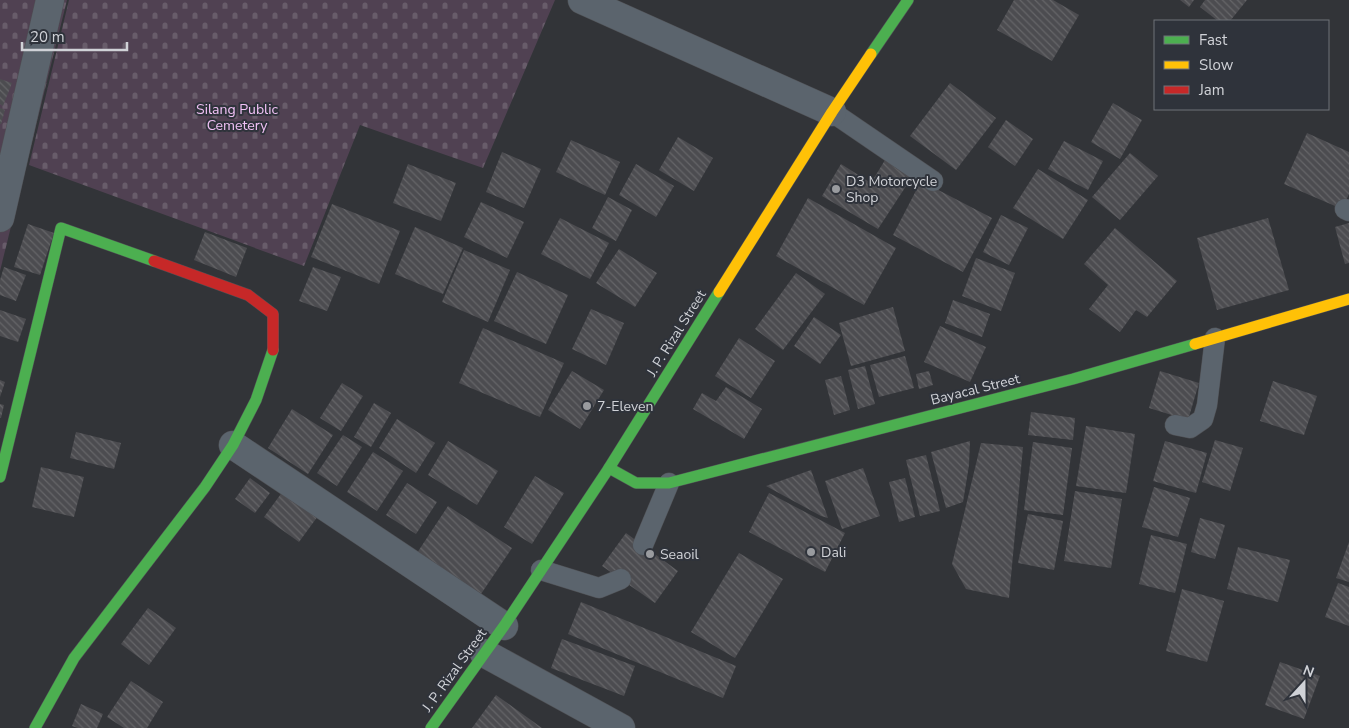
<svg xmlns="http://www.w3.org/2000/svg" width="1349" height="728" font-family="'Nunito Sans',sans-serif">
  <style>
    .cemetery { fill: url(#cemetery-stones) }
    .building { fill: url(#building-back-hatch) }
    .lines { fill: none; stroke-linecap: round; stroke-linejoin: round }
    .lane-casing { stroke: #4f5054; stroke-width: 21 }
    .street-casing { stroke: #4f5054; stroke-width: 29 }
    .fast-casing { stroke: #4f5054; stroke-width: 12 }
    .slow-casing { stroke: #4f5054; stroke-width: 12 }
    .jam-casing { stroke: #4f5054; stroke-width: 12 }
    .lane { stroke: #5b646d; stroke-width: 20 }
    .street { stroke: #5b646d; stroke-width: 28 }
    .fast { stroke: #4caf50; stroke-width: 11 }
    .slow { stroke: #ffc107; stroke-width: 11 }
    .jam { stroke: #c62828; stroke-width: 11 }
    .poi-dot { fill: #999b9f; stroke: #2f333b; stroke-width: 2 }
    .labels { text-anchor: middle; stroke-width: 4; stroke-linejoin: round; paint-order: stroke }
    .park-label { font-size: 14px; fill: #f0c1f5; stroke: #2f333b }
    .poi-label { font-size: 14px; fill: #d0d2d7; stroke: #2f333b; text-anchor: start }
    .street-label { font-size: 14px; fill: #d0d2d7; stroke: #2f333b }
  </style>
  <defs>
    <pattern id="cemetery-stones" width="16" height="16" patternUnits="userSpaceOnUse" patternTransform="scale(1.25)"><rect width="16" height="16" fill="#504152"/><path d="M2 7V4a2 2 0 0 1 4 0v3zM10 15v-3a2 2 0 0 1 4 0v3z" fill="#685c6a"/></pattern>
    <pattern id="building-back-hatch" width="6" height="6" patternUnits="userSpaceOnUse" patternTransform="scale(1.25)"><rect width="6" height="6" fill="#4c4c50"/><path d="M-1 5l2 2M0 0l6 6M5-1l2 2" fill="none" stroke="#656568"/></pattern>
  </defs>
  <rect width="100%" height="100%" fill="#323438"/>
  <!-- cemetery -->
  <g class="cemetery">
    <path d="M0,0h67l-67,271z"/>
    <path d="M69,0h486l-72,168 -123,-43 -56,141 -275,-101z"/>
  </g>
  <!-- building -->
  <g class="building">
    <path d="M1014,0h39l26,15 -27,46 -55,-31z"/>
    <path d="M1180,0h14l-5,7z"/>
    <path d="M1205,0h42l-17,21h-12l-18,-14z"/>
    <path d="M0,79l12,4 -9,23 -3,-2z"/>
    <path d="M950,83l46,35 -40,52 -46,-34z"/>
    <path d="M1113,103l29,17 -22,39 -29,-17z"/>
    <path d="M0,108l5,2 -4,14h-1z"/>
    <path d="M1006,120l27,19 -18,27 -27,-19z"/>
    <path d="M1307,133l42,19v42l-7,15 -58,-25z"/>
    <path d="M678,137l35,21 -19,33 -35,-21z"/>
    <path d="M571,140l49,22 -15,33 -49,-23z"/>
    <path d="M1064,141l39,20 -15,29 -40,-21z"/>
    <path d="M502,152l39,17 -17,39 -38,-16z"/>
    <path d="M1130,153l28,23 -38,44 -28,-23z"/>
    <path d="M885,160l27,17 -34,52 -56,-33 19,-32 30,19z"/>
    <path d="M408,164l48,19 -15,38 -48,-18z"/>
    <path d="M636,164l38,22 -18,31 -37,-22z"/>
    <path d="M1038,169l50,31 -25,39 -50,-31z"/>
    <path d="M921,181l71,37 -29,54 -70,-37z"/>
    <path d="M608,197l24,13 -16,31 -24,-13z"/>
    <path d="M808,198l88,50 -32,57 -88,-49z"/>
    <path d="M481,202l43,20 -17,36 -43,-21z"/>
    <path d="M332,204l68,27 -21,53 -68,-27z"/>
    <path d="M1001,215l27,13 -19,37 -26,-13z"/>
    <path d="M560,218l49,25 -19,36 -49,-25z"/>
    <path d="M1268,218l21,72 -72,20 -20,-72z"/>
    <path d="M1349,223v40l-4,1 -10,-37z"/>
    <path d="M28,224l26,9 -14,42 -26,-8z"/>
    <path d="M415,227l48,21 -20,46 -48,-20z"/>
    <path d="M1115,228l62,53 -30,36 -11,-7 -16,22 -31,-23 19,-24 -24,-21z"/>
    <path d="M205,232l42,16 -11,29 -42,-17z"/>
    <path d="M619,249l38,24 -22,34 -39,-24z"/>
    <path d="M464,250l46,20 -22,52 -46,-20z"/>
    <path d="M976,258l39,15 -14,38 -39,-15z"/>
    <path d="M4,267l22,8 -10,26 -16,-6v-15z"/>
    <path d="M313,267l28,10 -14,34 -28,-10z"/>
    <path d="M517,272l51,23 -22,49 -52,-23z"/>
    <path d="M796,273l29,21 -42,56 -28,-21z"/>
    <path d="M953,300l37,14 -8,23 -37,-14z"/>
    <path d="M893,307l12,44 -54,15 -12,-43z"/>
    <path d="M591,309l33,14 -18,42 -34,-16z"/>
    <path d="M0,310l26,9 -8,23 -18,-6z"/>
    <path d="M814,317l27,18 -21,29 -26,-18z"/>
    <path d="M940,326l46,21 -16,35 -46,-20z"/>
    <path d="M483,328l81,35 -24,54 -81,-34z"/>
    <path d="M739,338l36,23 -24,37 -36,-22z"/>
    <path d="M905,356l9,32 -35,9 -9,-32z"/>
    <path d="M865,366l10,38 -17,5 -10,-39z"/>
    <path d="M572,371l32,19 -24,39 -32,-19z"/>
    <path d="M929,371l4,14 -14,4 -3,-15z"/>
    <path d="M1160,371l39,12 -11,37 -39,-12z"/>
    <path d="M841,376l9,34 -16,5 -9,-35z"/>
    <path d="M0,380l5,2 -5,15z"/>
    <path d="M1273,381l44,15 -13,39 -44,-14z"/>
    <path d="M342,383l21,13 -22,35 -21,-13z"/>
    <path d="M726,387l36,22 -18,30 -51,-30 9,-16 14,8z"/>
    <path d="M374,403l17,10 -20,34 -17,-10z"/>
    <path d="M0,404l4,1 -3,13h-1z"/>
    <path d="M292,409l41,26 -25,39 -40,-26z"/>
    <path d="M1031,412l44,6 -2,22 -45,-5z"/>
    <path d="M397,419l38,24 -19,30 -37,-25z"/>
    <path d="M1086,426l49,8 -9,59 -50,-7z"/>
    <path d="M76,432l45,11 -7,26 -44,-11z"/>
    <path d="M343,435l19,12 -25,39 -20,-13z"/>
    <path d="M1215,440l28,8 -13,43 -28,-9z"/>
    <path d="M448,441l50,30 -21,34 -49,-30z"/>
    <path d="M970,441l-1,24 -6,37 -17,6 -15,-56z"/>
    <path d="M1165,441l42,12 -11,40 -43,-12z"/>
    <path d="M1033,442l39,6 -9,67 -39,-5z"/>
    <path d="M981,443l42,4 -14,151 -43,-9 -14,-25z"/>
    <path d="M373,452l30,19 -26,40 -30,-19z"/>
    <path d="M926,455l14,56 -20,5 -14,-56z"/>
    <path d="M41,467l43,10 -10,40 -42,-10z"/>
    <path d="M863,468l17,48 -38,13 -17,-48z"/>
    <path d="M811,470l17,48 -7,-2 -55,-30z"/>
    <path d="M535,476l29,17 -32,51 -28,-17z"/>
    <path d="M250,478l20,15 -15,20 -20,-14z"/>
    <path d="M905,478l10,39 -16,5 -10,-40z"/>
    <path d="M407,483l30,19 -21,32 -30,-19z"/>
    <path d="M1154,487l36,11 -12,39 -36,-10z"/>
    <path d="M283,491l35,25 -19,26 -35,-25z"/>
    <path d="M1075,491l47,8 -11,69 -47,-7z"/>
    <path d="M769,493l76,40 -20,39 -76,-40z"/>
    <path d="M448,506l64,42 -31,46 -64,-41z"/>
    <path d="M1028,514l35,7 -9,49 -36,-7z"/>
    <path d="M1200,518l25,7 -10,34 -24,-7z"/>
    <path d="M626,533l52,38 -23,32 -53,-37z"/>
    <path d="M1151,535l36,9 -12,49 -36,-9z"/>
    <path d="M1349,542v40l-13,-4z"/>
    <path d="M1238,547l52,13 -12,42 -51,-13z"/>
    <path d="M739,553l44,26 -48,79 -44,-26z"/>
    <path d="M1338,583l11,4v39l-24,-9z"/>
    <path d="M1182,589l42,12 -17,61 -41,-11z"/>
    <path d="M581,602l155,64 -13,32 -155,-64z"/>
    <path d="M148,608l28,20 -27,37 -28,-21z"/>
    <path d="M562,639l73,27 -11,30 -73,-28z"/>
    <path d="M1280,662l40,14 -16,43 -39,-14z"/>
    <path d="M131,681l32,21 -16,26h-23l-17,-11z"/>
    <path d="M496,695l46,33h-70z"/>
    <path d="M81,704l22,10 -6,14h-19l-6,-2z"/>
  </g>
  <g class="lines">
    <!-- lane casing -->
    <g class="lane-casing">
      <g id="lane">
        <path d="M832,112l101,69"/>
        <path d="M1345,209l4,2"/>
        <path d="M1175,425l15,3 13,-9 4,-14 8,-67"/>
        <path d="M643,545l26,-62"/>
        <path d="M541,570l58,18 22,-9"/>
      </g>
    </g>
    <!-- street casing -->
    <g class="street-casing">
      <g id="street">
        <path d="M582,0l250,112"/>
        <path d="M0,218l50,-218"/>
        <path d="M233,445l271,181"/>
        <path d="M484,653l137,75"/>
      </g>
    </g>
    <!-- fast casing -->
    <g class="fast-casing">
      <g id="fast">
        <path d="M871,54l37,-54"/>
        <path d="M609,468l27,15h33l404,-104 122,-35"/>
        <path d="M0,477l61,-249 93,33"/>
        <path d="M35,728l39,-70 131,-171 28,-42 23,-45 17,-50"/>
        <path d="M431,728l73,-102 105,-158 110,-176"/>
      </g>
    </g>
    <!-- slow casing -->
    <g class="slow-casing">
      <g id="slow">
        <path d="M719,292l113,-180 39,-58"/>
        <path d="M1195,344l154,-45"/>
      </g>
    </g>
    <!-- jam casing -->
    <g class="jam-casing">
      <path id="jam" d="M154,261l94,34 25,19v36"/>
    </g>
    <!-- lane -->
    <use href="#lane" class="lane"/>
    <!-- street -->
    <use href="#street" class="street"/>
    <!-- fast -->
    <use href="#fast" class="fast"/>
    <!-- slow -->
    <use href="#slow" class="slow"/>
    <!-- jam -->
    <use href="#jam" class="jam"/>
  </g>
  <!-- markers -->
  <g class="poi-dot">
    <circle cx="836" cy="189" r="5"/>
    <circle cx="587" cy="406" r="5"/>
    <circle cx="811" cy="552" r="5"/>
    <circle cx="650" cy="554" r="5"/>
  </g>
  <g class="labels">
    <!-- park labels -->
    <g class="park-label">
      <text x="237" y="114">Silang Public<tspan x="237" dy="16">Cemetery</tspan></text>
    </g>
    <!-- poi labels -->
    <g class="poi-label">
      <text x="846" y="186">D3 Motorcycle<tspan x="846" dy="16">Shop</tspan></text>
      <text x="597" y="411">7-Eleven</text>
      <text x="821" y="557">Dali</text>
      <text x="660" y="559">Seaoil</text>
    </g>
    <!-- street labels -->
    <g class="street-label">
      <text transform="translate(676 333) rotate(-58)" y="5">J. P. Rizal Street</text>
      <text transform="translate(975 389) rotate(-14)" y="5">Bayacal Street</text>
      <text transform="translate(454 670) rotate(-54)" y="5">J. P. Rizal Street</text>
    </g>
  </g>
  <!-- legend -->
  <rect x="1154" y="20" width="175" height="90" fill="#2f333b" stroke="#6f7379"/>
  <rect x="1164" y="36" width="25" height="8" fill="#4caf50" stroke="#6f7379"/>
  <text x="1199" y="45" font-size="15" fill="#d0d2d7">Fast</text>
  <rect x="1164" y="61" width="25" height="8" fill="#ffc107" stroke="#6f7379"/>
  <text x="1199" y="70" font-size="15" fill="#d0d2d7">Slow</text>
  <rect x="1164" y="86" width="25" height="8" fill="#c62828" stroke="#6f7379"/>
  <text x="1199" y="95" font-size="15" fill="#d0d2d7">Jam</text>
  <!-- north arrow -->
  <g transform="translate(1304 683) rotate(21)" stroke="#2f333b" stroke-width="4" paint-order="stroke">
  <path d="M0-4L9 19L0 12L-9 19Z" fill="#d0d2d7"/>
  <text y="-8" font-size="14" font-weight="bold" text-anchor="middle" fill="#d0d2d7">N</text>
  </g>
  <!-- scale -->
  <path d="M22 42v8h105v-8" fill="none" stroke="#d0d2d7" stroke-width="2.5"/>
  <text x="30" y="42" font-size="15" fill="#d0d2d7" stroke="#2f333b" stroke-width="4" paint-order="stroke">20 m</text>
</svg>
